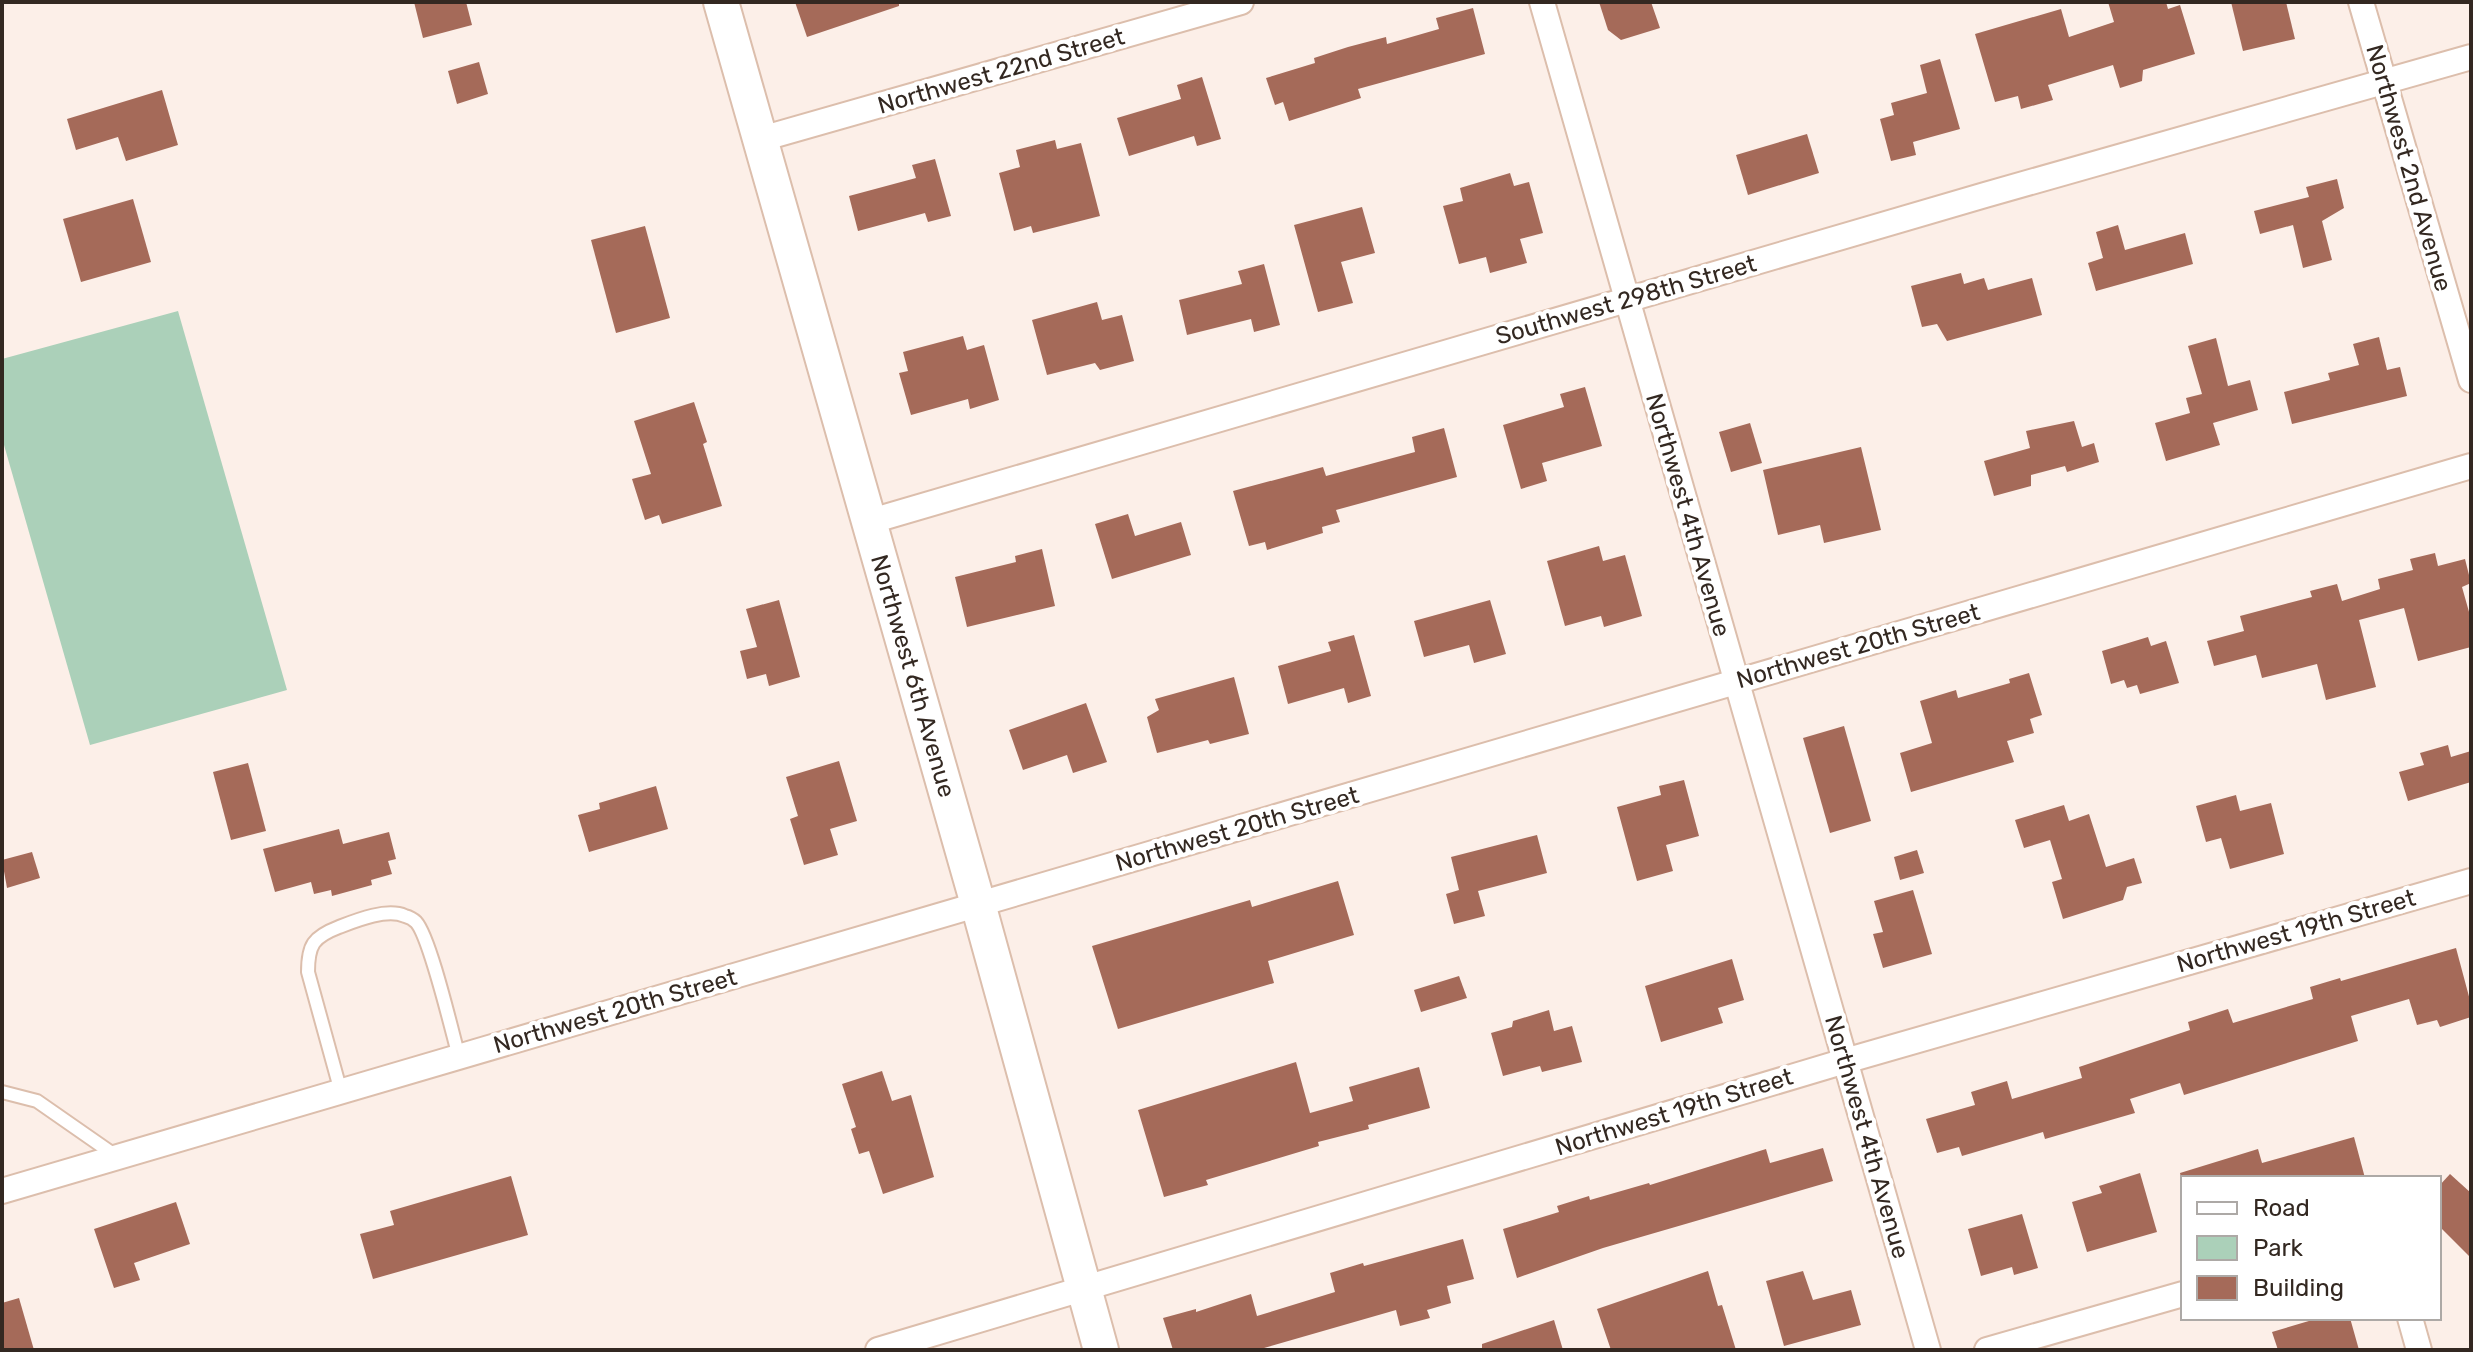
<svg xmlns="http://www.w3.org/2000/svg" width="2473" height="1352" font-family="Rubik,sans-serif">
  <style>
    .green { fill: #abd0b9 }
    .building { fill: #a56a59 }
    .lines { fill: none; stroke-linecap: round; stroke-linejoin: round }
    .lane-casing { stroke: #dcbeac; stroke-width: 16 }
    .street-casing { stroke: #dcbeac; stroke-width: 28 }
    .secondary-casing { stroke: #dcbeac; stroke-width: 38 }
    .lane { stroke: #fff; stroke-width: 12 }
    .street { stroke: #fff; stroke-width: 24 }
    .secondary { stroke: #fff; stroke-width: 34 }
    .labels { text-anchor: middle; stroke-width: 8; stroke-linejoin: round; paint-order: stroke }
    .street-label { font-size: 24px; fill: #332821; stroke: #fff }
  </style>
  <rect width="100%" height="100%" fill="#fcefe8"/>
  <!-- green -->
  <path class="green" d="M178,311l109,379 -197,55 -88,-307v-79z"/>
  <!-- building -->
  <g class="building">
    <path d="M414,2h52l6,23 -49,13z"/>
    <path d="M795,2h104v4l-92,31z"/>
    <path d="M1599,2h52l9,26 -39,12 -13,-10z"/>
    <path d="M2108,2h58l2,7 12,-4 15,49 -52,16 -1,11 -22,7 -7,-23 -65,20 5,15 -32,9 -3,-13 -23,6 -20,-68 86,-25 8,28 45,-15z"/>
    <path d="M2231,2h55l9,37 -52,12z"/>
    <path d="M1473,8l12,46 -127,35 3,9 -72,23 -6,-19 -8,3 -9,-27 49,-15 -1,-5 34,-11 38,-10 1,7 52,-15 -3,-11z"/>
    <path d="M1940,59l20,70 -47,13 3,13 -25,6 -11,-42 14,-4 -3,-12 36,-10 -7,-28z"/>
    <path d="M479,62l9,32 -31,10 -9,-33z"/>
    <path d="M1202,77l19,62 -24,7 -3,-10 -65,20 -12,-38 64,-19 -4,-14z"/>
    <path d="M162,90l16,55 -52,16 -8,-24 -42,13 -9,-31z"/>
    <path d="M1807,134l12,39 -71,22 -12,-40z"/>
    <path d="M1055,140l2,9 24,-6 19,73 -67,17 -2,-7 -17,5 -15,-58 21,-6 -4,-17z"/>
    <path d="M935,159l16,57 -23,6 -3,-9 -67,18 -9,-35 67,-18 -4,-13z"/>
    <path d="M1510,173l4,13 15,-4 14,51 -23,6 7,24 -37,10 -4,-16 -27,7 -16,-58 20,-5 -3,-13z"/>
    <path d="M2337,179l7,29 -22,13 10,39 -29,8 -10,-43 -33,9 -6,-23 55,-14 -3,-10z"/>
    <path d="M133,199l18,63 -70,20 -18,-63z"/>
    <path d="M1362,207l13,46 -34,9 12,41 -35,9 -24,-87z"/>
    <path d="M2118,225l7,25 60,-17 8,31 -97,27 -8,-28 15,-5 -7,-26z"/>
    <path d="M645,226l25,92 -54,15 -25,-93z"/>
    <path d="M1264,264l16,61 -26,7 -3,-13 -64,16 -8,-35 63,-16 -4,-13z"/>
    <path d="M1961,273l3,11 20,-6 4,12 44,-12 10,37 -95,26 -10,-17 -15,3 -11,-41z"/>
    <path d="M1097,302l5,18 20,-5 12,46 -34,9 -5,-7 -48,12 -15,-55z"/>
    <path d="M963,336l4,14 17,-5 15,55 -29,9 -2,-10 -57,16 -12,-42 9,-2 -5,-19z"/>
    <path d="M2379,337l8,33 13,-3 7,29 -115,28 -8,-32 46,-12 -2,-7 31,-8 -6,-21z"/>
    <path d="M2216,338l12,48 22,-6 8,30 -45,13 7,22 -54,16 -11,-38 35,-10 -4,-15 16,-4 -14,-48z"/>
    <path d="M1585,387l17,59 -60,17 5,18 -26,8 -18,-64 61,-18 -4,-13z"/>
    <path d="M694,402l13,40 -4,2 19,62 -60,18 -3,-9 -14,5 -13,-41 19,-5 -17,-53z"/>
    <path d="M2074,421l8,26 12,-4 5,19 -32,10 -2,-6 -34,9v11l-37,10 -10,-35 46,-13 -4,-17z"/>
    <path d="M1750,423l12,40 -31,9 -12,-40z"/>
    <path d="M1444,428l13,49 -121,33 4,12 -18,5 1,6 -56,17 -2,-8 -16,4 -16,-55 90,-24 3,9 89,-24 -3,-15z"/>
    <path d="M1861,447l20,83 -57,13 -4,-18 -42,10 -15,-65z"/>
    <path d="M1128,514l7,22 46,-14 10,33 -79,24 -17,-55z"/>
    <path d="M1599,546l4,15 22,-6 17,61 -38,11 -3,-11 -36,10 -18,-65z"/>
    <path d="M1042,549l13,57 -88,21 -12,-50 61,-15 -1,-6z"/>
    <path d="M2435,553l3,13 27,-7 6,24 -9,4 9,32v28l-53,14 -14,-53 -45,12 17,67 -50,13 -9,-36 -55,14 -6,-23 -42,11 -7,-25 37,-10 -4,-15 72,-19 -2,-6 27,-7 5,17 38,-12 -2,-10 35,-9 -3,-11z"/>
    <path d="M779,600l21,77 -31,9 -3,-12 -19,5 -7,-28 17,-4 -11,-38z"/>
    <path d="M1490,600l16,54 -32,9 -5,-18 -45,12 -10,-36z"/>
    <path d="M1354,635l17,61 -23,7 -4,-15 -56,16 -10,-38 53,-15 -3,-9z"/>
    <path d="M2148,637l3,9 15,-5 13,42 -39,11 -3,-9 -10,3 -3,-8 -13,4 -9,-33z"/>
    <path d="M2029,673l13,42 -12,4 4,14 -27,8 7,21 -103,30 -11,-39 32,-10 -12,-42 36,-11 2,8 52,-15 -1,-4z"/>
    <path d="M1234,677l15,57 -39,10 -2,-4 -51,13 -10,-36 12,-7 -4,-11z"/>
    <path d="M1086,703l21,59 -34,11 -6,-18 -44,15 -14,-40z"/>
    <path d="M1844,726l27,95 -41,12 -27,-95z"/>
    <path d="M2448,745l3,12 20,-6v31l-63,19 -9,-29 25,-7 -4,-12z"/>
    <path d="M839,761l18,60 -27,8 8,26 -34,10 -14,-46 8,-3 -12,-39z"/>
    <path d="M248,763l18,68 -35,9 -18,-68z"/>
    <path d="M1684,780l15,56 -33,9 7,26 -36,10 -20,-74 44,-12 -2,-9z"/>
    <path d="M656,786l12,43 -79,23 -11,-37 22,-6 -1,-6z"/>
    <path d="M2236,795l4,16 31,-8 13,51 -54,15 -9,-31 -15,4 -10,-36z"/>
    <path d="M2064,805l5,16 20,-7 17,53 28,-9 8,25 -15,4 -4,13 -60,19 -11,-37 10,-3 -12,-39 -26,8 -9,-28z"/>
    <path d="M339,829l4,15 46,-12 7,27 -8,2 4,13 -21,6 1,5 -40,11 -1,-6 -17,4 -3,-12 -36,10 -12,-43z"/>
    <path d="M1537,835l10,38 -69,18 7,25 -31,8 -8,-30 13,-4 -8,-33z"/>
    <path d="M1917,850l7,23 -24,7 -6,-23z"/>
    <path d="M32,852l8,26 -33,10 -5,-28z"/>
    <path d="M1338,881l16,54 -86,26 6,22 -156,46 -26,-83 158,-46 2,7z"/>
    <path d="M1913,890l19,64 -49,14 -10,-34 10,-2 -9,-31z"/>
    <path d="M2456,948l15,56v13l-31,10 -3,-7 -20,5 -8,-26 -58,17 7,25 -174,54 -4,-12 -50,16 5,14 -90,26 -2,-7 -81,24 -3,-9 -22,6 -11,-34 49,-14 -4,-13 36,-11 5,18 70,-21 -3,-11 111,-37 -2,-8 40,-13 5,14 80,-24 -3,-12 30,-9 1,3z"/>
    <path d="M1732,959l12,41 -26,8 5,15 -62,19 -16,-56z"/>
    <path d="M1459,976l8,22 -46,14 -7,-22z"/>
    <path d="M1549,1010l5,21 18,-5 10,36 -40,10 -2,-6 -37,10 -12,-43 21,-6 1,-6z"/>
    <path d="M1296,1062l14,51 43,-12 -4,-14 70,-20 11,41 -62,17 1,4 -51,13 1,4 -113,34 2,5 -44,12 -26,-87z"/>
    <path d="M882,1071l10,30 19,-6 23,82 -51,17 -14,-43 -10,3 -8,-25 5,-2 -14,-43z"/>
    <path d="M2354,1137l11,41h-184l-1,-5 78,-24 4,14z"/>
    <path d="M1823,1148l10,33 -230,67 -86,30 -14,-49 56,-17 -2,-6 32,-10 1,4 59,-17 1,2 116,-36 4,14z"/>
    <path d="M2140,1173l17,59 -70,20 -15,-50 30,-9 -3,-7z"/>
    <path d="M2450,1174l21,19v65l-32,-32v-40z"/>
    <path d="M511,1176l17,59 -155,44 -13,-45 34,-9 -4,-14z"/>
    <path d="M176,1202l14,42 -56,19 6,17 -26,8 -20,-59z"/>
    <path d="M2022,1214l16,54 -24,7 -2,-8 -31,9 -13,-47z"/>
    <path d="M1463,1239l11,40 -27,7 4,17 -24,7 3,8 -30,8 -4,-16 -139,40h-84l-10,-32 33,-9v3l55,-18 6,22 78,-24 -5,-19 33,-10 1,3z"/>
    <path d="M1708,1271l10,35 4,-1 14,45h-125l-14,-41z"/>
    <path d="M1803,1271l10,29 38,-10 10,35 -77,21 -18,-65z"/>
    <path d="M19,1298l15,52h-32v-47z"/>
    <path d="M2319,1318h31l9,32h-81l-6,-18z"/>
    <path d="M1554,1320l9,30h-81v-6z"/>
  </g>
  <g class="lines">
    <!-- lane casing -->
    <g class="lane-casing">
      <g id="lane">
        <path d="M2,1092l35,9 79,55"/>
        <path d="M341,1092l-33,-120c0,-27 5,-35 31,-45 18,-7 48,-19 66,-11 4,1 8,3 11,6 14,15 36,110 43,135"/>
      </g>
    </g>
    <!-- street casing -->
    <g class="street-casing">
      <g id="street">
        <path d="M1542,2l386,1348"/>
        <path d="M2361,2l110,378"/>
        <path d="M761,139l480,-137"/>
        <path d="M868,522l1117,-327 486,-138"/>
        <path d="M2,1191l2469,-725"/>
        <path d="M2410,1318l9,32"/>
        <path d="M878,1350l967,-289 626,-180"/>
        <path d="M1987,1350l196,-56"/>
      </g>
    </g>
    <!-- secondary casing -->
    <g class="secondary-casing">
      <path id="secondary" d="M721,2l257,902 123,446"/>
    </g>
    <!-- lane -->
    <use href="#lane" class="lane"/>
    <!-- street -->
    <use href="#street" class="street"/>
    <!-- secondary -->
    <use href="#secondary" class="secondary"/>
  </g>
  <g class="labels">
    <!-- street labels -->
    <g class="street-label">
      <text transform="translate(1001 71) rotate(-16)" y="8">Northwest 22nd Street</text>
      <text transform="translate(2409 168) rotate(74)" y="8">Northwest 2nd Avenue</text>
      <text transform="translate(1626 300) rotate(-16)" y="8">Southwest 298th Street</text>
      <text transform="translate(1688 515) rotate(74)" y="8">Northwest 4th Avenue</text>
      <text transform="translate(1858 646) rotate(-16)" y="8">Northwest 20th Street</text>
      <text transform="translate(913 676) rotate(74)" y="8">Northwest 6th Avenue</text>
      <text transform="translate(1237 829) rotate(-16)" y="8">Northwest 20th Street</text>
      <text transform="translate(2296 931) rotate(-16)" y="8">Northwest 19th Street</text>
      <text transform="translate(615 1011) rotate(-16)" y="8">Northwest 20th Street</text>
      <text transform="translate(1674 1112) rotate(-17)" y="8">Northwest 19th Street</text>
      <text transform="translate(1867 1137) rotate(74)" y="8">Northwest 4th Avenue</text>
    </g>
  </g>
  <!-- border -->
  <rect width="2473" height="1352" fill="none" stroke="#332821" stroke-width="8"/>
  <!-- legend -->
  <rect x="2181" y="1176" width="260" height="144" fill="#ffffff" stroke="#ada9a6" stroke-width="2"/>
  <rect x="2197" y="1202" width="40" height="12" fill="#ffffff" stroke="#ada9a6" stroke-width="2"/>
  <text x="2253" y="1216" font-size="24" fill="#332821">Road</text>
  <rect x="2197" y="1236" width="40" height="24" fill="#abd0b9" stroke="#ada9a6" stroke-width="2"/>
  <text x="2253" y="1256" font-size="24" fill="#332821">Park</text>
  <rect x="2197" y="1276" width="40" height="24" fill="#a56a59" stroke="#ada9a6" stroke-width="2"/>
  <text x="2253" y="1296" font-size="24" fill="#332821">Building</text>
</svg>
